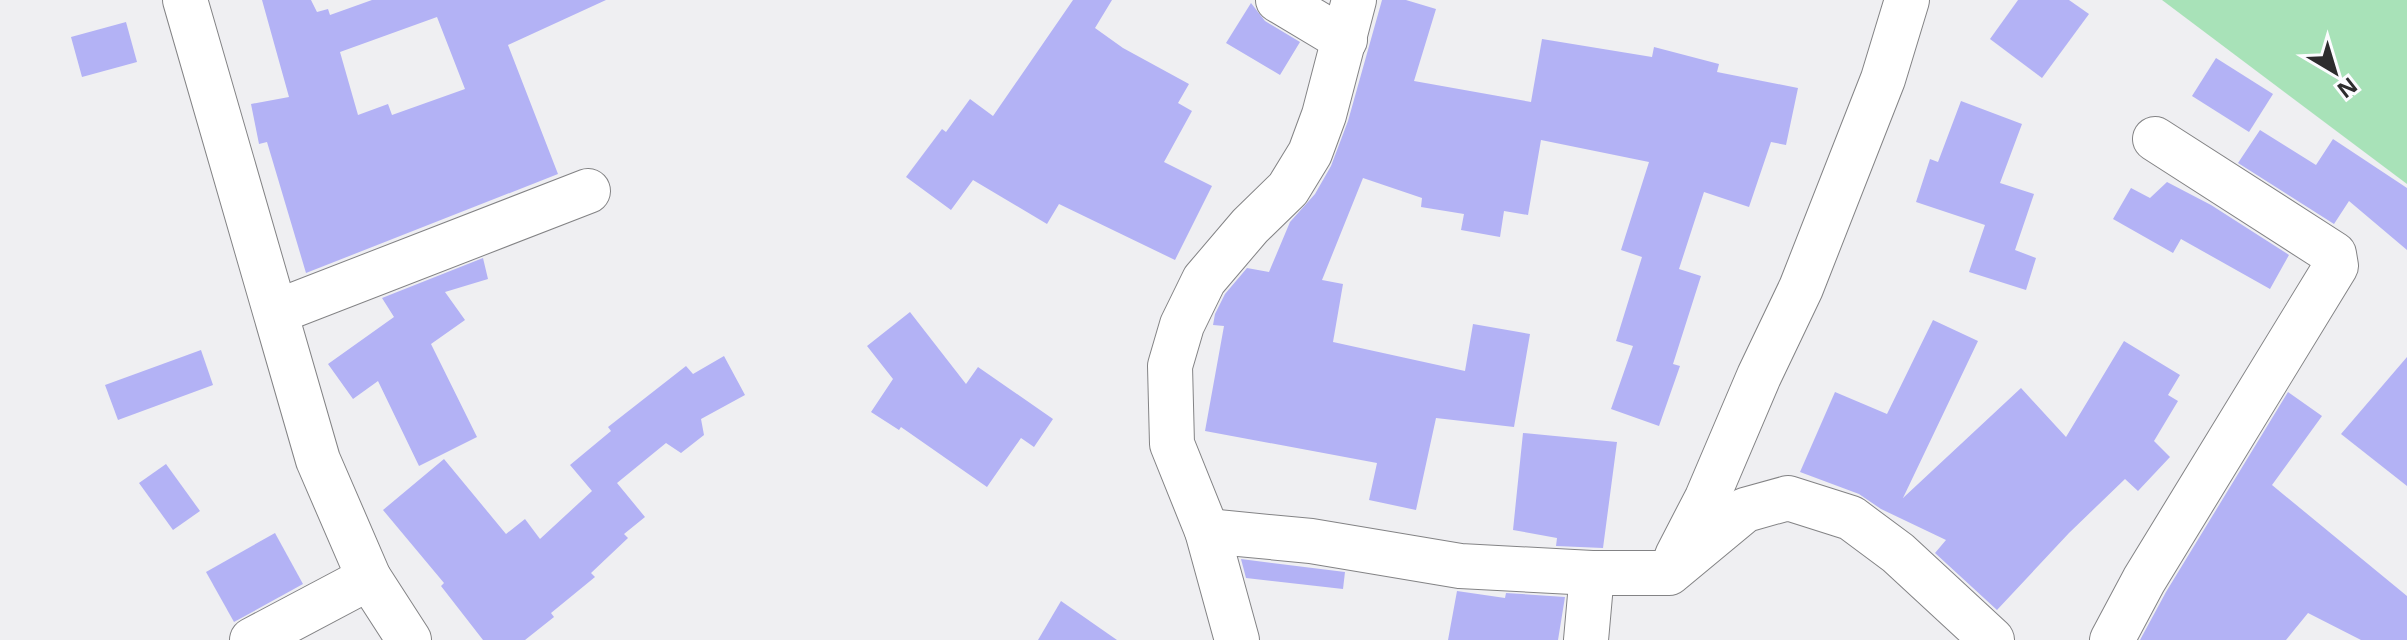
<svg xmlns="http://www.w3.org/2000/svg" width="2407" height="640" font-family="'Open Sans',sans-serif">
  <style>
    .green { fill: #a8e2b8 }
    .building { fill: #b3b2f5; fill-rule: evenodd }
    .lines { fill: none; stroke-linecap: round; stroke-linejoin: round }
    .street-casing { stroke: #838385; stroke-width: 46 }
    .street { stroke: #fff; stroke-width: 44 }
  </style>
  <rect width="100%" height="100%" fill="#efeff2"/>
  <!-- green -->
  <path class="green" d="M2162,0h245v184z"/>
  <!-- building -->
  <g class="building">
    <path d="M262,0h49l6,12 11,-3 2,6 42,-15h234l-98,45 50,129 -252,99 -39,-131 -8,2 -8,-40 38,-7zM437,17l28,72 -73,26 -4,-11 -30,11 -18,-63z"/>
    <path d="M1073,0h39l-17,28 28,20 66,36 -11,19 14,8 -28,51 48,24 -37,74 -116,-56 -12,20 -74,-44 -22,30 -45,-33 36,-48 4,3 24,-33 23,17z"/>
    <path d="M1382,0h24l30,9 -22,72 117,21 11,-63 110,18 2,-10 65,17 -2,8 81,16 -12,57 -15,-3 -22,65 -45,-15 -25,77 22,7 -28,88 7,2 -21,60 -48,-17 22,-63 -17,-5 26,-84 -21,-7 28,-88 -108,-22 -13,75 -24,-4 -4,26 -39,-7 3,-16 -43,-7 1,-9 -59,-20 -41,102 21,4 -10,58 132,29 8,-47 57,10 -16,93 -78,-9 -20,92 -47,-10 8,-37 -172,-32 19,-105 -11,-1 2,-11 10,-20 22,-26 22,4 21,-50 25,-28 16,-28 17,-45z"/>
    <path d="M2018,0h51l20,14 -47,64 -52,-39z"/>
    <path d="M1251,3l14,18 35,21 -20,33 -54,-32z"/>
    <path d="M126,22l11,40 -55,15 -11,-40z"/>
    <path d="M2216,58l57,36 -24,38 -57,-36z"/>
    <path d="M1961,101l61,23 -22,59 34,11 -19,56 21,8 -10,32 -57,-18 16,-47 -69,-23 14,-43 8,3z"/>
    <path d="M2260,130l56,35 17,-26 74,49v62l-58,-49 -15,23 -96,-61z"/>
    <path d="M2167,182l44,23 78,50 -19,34 -89,-50 -8,14 -60,-34 18,-31 19,10z"/>
    <path d="M483,258l5,21 -43,13 20,28 -34,24 46,93 -58,29 -41,-85 -25,18 -25,-35 66,-47 -12,-19z"/>
    <path d="M910,312l56,72 12,-17 75,52 -19,28 -13,-9 -34,49 -86,-60 -2,3 -28,-18 22,-33 -26,-33z"/>
    <path d="M1933,320l45,21 -75,157 118,-110 45,49 58,-96 56,34 -12,20 10,6 -24,40 16,16 -32,34 -13,-12 -56,54 -72,77 -62,-57 11,-13 -65,-31 -22,-15 -59,-22 35,-80 52,22z"/>
    <path d="M201,350l12,35 -95,35 -13,-35z"/>
    <path d="M724,356l21,39 -44,24 3,16 -23,18 -15,-10 -49,40 28,34 -21,17 4,4 -37,35 4,4 -44,36 3,4 -29,23h-42l-42,-54 3,-3 -61,-73 61,-51 62,75 19,-15 15,20 52,-48 -22,-26 41,-34 -3,-4 78,-61 7,8z"/>
    <path d="M2407,357v129l-66,-52z"/>
    <path d="M2288,392l34,24 -50,69 135,111v44h-46l-53,-27 -22,27h-146l26,-48z"/>
    <path d="M1523,433l94,9 -14,106 -47,-2 1,-8 -44,-8z"/>
    <path d="M166,464l34,47 -27,19 -34,-47z"/>
    <path d="M275,533l28,51 -69,38 -28,-50z"/>
    <path d="M1241,559l104,13 -2,17 -97,-11z"/>
    <path d="M1457,591l48,7 1,-5 59,4 -7,43h-110z"/>
    <path d="M1061,601l56,39h-79z"/>
  </g>
  <g class="lines">
    <!-- street casing -->
    <g class="street-casing">
      <g id="street">
        <path d="M185,0l133,460 51,118 40,62"/>
        <path d="M1278,0l67,40"/>
        <path d="M276,312l312,-121"/>
        <path d="M1207,531l104,10 149,25 132,7h77l76,-63 43,-12 63,20 47,35 94,87"/>
        <path d="M1677,556l30,-58 52,-122 42,-88 82,-209 24,-79"/>
        <path d="M252,640l117,-62"/>
        <path d="M1237,640l-30,-109 -35,-87 -2,-78 12,-41 22,-45 46,-54 38,-37 22,-36 14,-38 30,-115"/>
        <path d="M1586,640l6,-67"/>
        <path d="M2112,640l32,-60 192,-314 -2,-12 -179,-115"/>
      </g>
    </g>
    <!-- street -->
    <use href="#street" class="street"/>
  </g>
  <!-- north arrow -->
  <g transform="translate(2335 72) rotate(142)" stroke="#fcfcff" stroke-width="6" paint-order="stroke">
  <path d="M0-6L14 30L0 20L-14 30Z" fill="#2d2d2e"/>
  <text y="-12" font-size="22" font-weight="bold" text-anchor="middle" fill="#2d2d2e">N</text>
  </g>
</svg>
